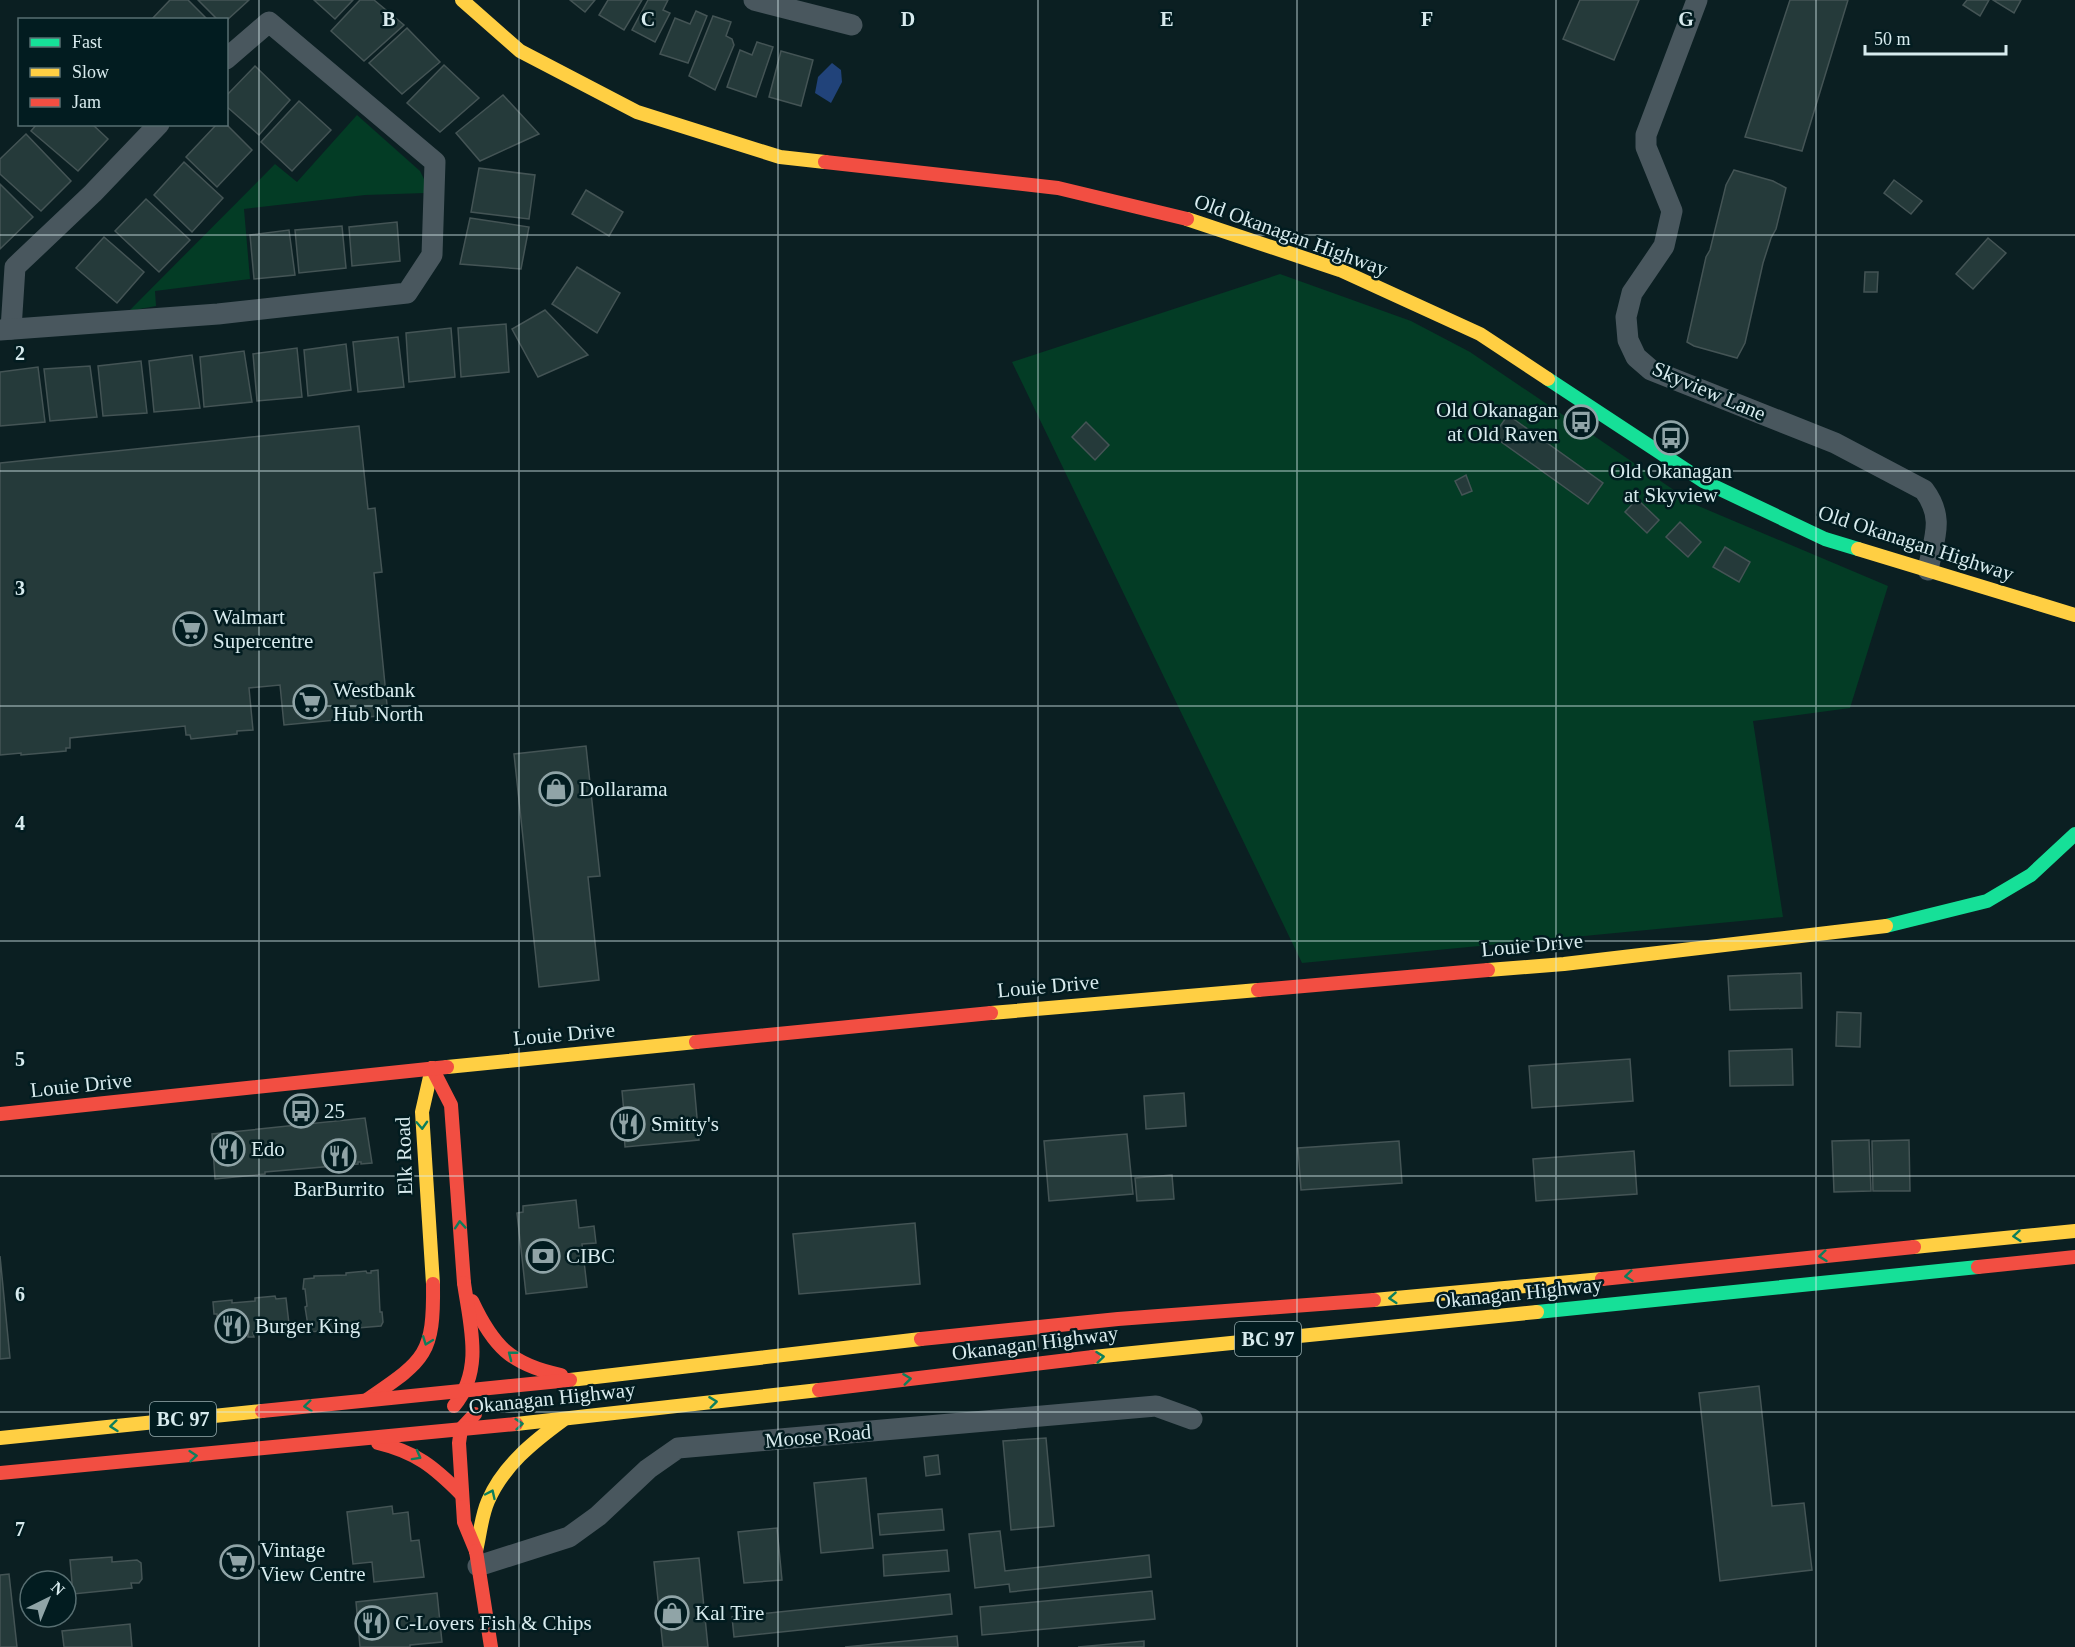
<svg xmlns="http://www.w3.org/2000/svg" width="2075" height="1647" font-family="Georgia,serif">
  <style>
    .green { fill: #033c25 }
    .water { fill: #21437a }
    .building { fill: #253a3a; stroke: #445455; stroke-width: 1.5 }
    .lines { fill: none; stroke-linecap: round; stroke-linejoin: round }
    .street { stroke: #49575e; stroke-width: 21 }
    .fast { stroke: #16e098; stroke-width: 14 }
    .slow { stroke: #ffcf43; stroke-width: 14 }
    .jam { stroke: #f24e42; stroke-width: 14 }
    .oneway { stroke: #0c7e5c }
    .grid { fill: none; stroke: #d8ebee; stroke-width: 1.5; stroke-opacity: 0.55 }
    .labels { text-anchor: middle; stroke-width: 5; stroke-linejoin: round; paint-order: stroke }
    .shield { fill: #021c20; stroke: #98adb0; stroke-width: 1.5 }
    .shield-label { font-size: 20px; font-weight: bold; fill: #d8ebee }
    .street-label { font-size: 21px; fill: #d8ebee; stroke: #021c20 }
    .poi-label { font-size: 21px; fill: #d8ebee; stroke: #021c20; text-anchor: start }
    .grid-label { font-size: 20px; text-anchor: middle; font-weight: bold; fill: #d8ebee; stroke: #021c20; stroke-width: 5; stroke-linejoin: round; paint-order: stroke }
  </style>
  <rect width="100%" height="100%" fill="#0b1f22"/>
  <!-- green -->
  <g class="green">
    <path d="M357,115l63,56 5,10v12l-60,2 -121,14 6,70 -95,12 1,15 -27,5 146,-147 22,18z"/>
    <path d="M1280,274l131,47 59,31 226,153 192,81 -38,122 -97,13 30,196 -481,46 -290,-601z"/>
  </g>
  <!-- water -->
  <path class="water" d="M832,63l9,7 1,12 -11,21 -16,-10 3,-16z"/>
  <!-- building -->
  <g class="building">
    <path d="M170,0h18l20,20h-57z"/>
    <path d="M198,0h51l-23,21 -8,-1z"/>
    <path d="M314,0h39l-18,19z"/>
    <path d="M360,0h14l30,25 -40,36 -33,-30z"/>
    <path d="M570,0h25l-10,12z"/>
    <path d="M608,0h34l-18,30 -25,-15z"/>
    <path d="M648,0h20l-5,10 7,3 -15,29 -23,-12z"/>
    <path d="M1580,0h59l-25,60 -51,-21z"/>
    <path d="M1790,0h58l-46,151 -57,-14z"/>
    <path d="M1967,0h22l-9,16 -17,-11z"/>
    <path d="M1993,0h28l-7,13z"/>
    <path d="M696,11l11,5 -19,47 -28,-9 15,-36 15,6z"/>
    <path d="M713,16l18,6 -5,14 6,3 2,6 -19,45 -26,-14z"/>
    <path d="M407,28l33,34 -38,32 -33,-31z"/>
    <path d="M757,42l16,5 -17,50 -29,-10 13,-37 12,5z"/>
    <path d="M781,51l32,9 -12,46 -32,-9z"/>
    <path d="M444,65l35,33 -39,34 -33,-29z"/>
    <path d="M255,66l35,34 -31,35 -33,-29v-10z"/>
    <path d="M503,95l36,39 -59,27 -24,-28z"/>
    <path d="M299,101l32,29 -39,41 -31,-29z"/>
    <path d="M37,124h55l16,15 -30,32 -47,-40z"/>
    <path d="M217,124h9l26,26 -35,37 -31,-30z"/>
    <path d="M26,134l45,47 -30,30 -41,-37v-15z"/>
    <path d="M184,162l39,36 -31,34 -38,-37z"/>
    <path d="M479,168l56,7 -6,44 -58,-7z"/>
    <path d="M1734,170l39,11 13,7 -10,41 -5,9 -8,25 -18,80 -8,15 -43,-12 -7,-4 19,-85 4,-7 16,-65z"/>
    <path d="M1894,180l28,21 -11,13 -27,-21z"/>
    <path d="M0,184l33,33 -33,32z"/>
    <path d="M586,190l37,22 -14,24 -37,-22z"/>
    <path d="M146,199l44,41 -31,32 -44,-41z"/>
    <path d="M470,218l59,9 -8,42 -61,-5z"/>
    <path d="M397,222l3,39 -48,5 -3,-39z"/>
    <path d="M342,226l4,42 -47,5 -4,-43z"/>
    <path d="M289,230l6,45 -41,4 -4,-44z"/>
    <path d="M104,237l40,35 -27,31 -41,-35z"/>
    <path d="M1988,238l18,15 -33,36 -17,-15z"/>
    <path d="M577,267l43,26 -23,40 -45,-29z"/>
    <path d="M1865,272h13l-1,20h-13z"/>
    <path d="M545,310l43,45 -50,22 -26,-48z"/>
    <path d="M506,324l3,48 -48,5 -3,-49z"/>
    <path d="M451,328l4,49 -46,5 -3,-49z"/>
    <path d="M398,337l6,50 -46,5 -5,-50z"/>
    <path d="M346,344l5,46 -43,6 -4,-46z"/>
    <path d="M297,348l5,49 -45,4 -4,-47z"/>
    <path d="M244,351l8,51 -48,5 -4,-50z"/>
    <path d="M192,355l8,53 -46,4 -5,-51z"/>
    <path d="M141,361l6,52 -44,3 -5,-50z"/>
    <path d="M90,366l7,51 -47,4 -6,-52z"/>
    <path d="M38,367l7,55 -45,4v-54z"/>
    <path d="M1508,415l95,68 -15,21 -95,-68z"/>
    <path d="M1086,422l23,23 -14,15 -23,-23z"/>
    <path d="M359,426l9,83 7,-1 7,64 -8,1 14,142 -104,10 -4,-40 -31,3 4,42 -16,1v3l-46,5 -1,-4h-4l-1,-9 -115,12v10h-4v3l-45,4v-2l-21,2v-292z"/>
    <path d="M1466,475l6,16 -10,4 -7,-14z"/>
    <path d="M1637,499l22,21 -12,13 -22,-21z"/>
    <path d="M1680,522l21,20 -13,15 -22,-20z"/>
    <path d="M1725,547l25,15 -11,20 -26,-15z"/>
    <path d="M586,746l14,130 -12,1 11,103 -60,7 -25,-233z"/>
    <path d="M1801,973l1,35 -72,2 -2,-34z"/>
    <path d="M1837,1012l24,1 -1,34 -24,-1z"/>
    <path d="M1792,1049l1,36 -63,1 -1,-35z"/>
    <path d="M1630,1059l3,42 -101,7 -3,-42z"/>
    <path d="M694,1084l5,56 -74,7 -1,-14 -4,1 -2,-21h6l-2,-22z"/>
    <path d="M1184,1093l2,33 -40,3 -2,-33z"/>
    <path d="M365,1118l7,45 -11,1v-2h-3v2l-93,8v2l-50,5 -3,-45z"/>
    <path d="M1127,1134l6,60 -84,7 -5,-60z"/>
    <path d="M1869,1140l2,51 -37,1 -2,-51z"/>
    <path d="M1909,1140l1,51h-37l-1,-50z"/>
    <path d="M1399,1141l3,42 -101,7 -3,-42z"/>
    <path d="M1634,1151l3,43 -101,7 -3,-42z"/>
    <path d="M1172,1175l2,24 -37,2 -2,-23z"/>
    <path d="M576,1200l3,28 15,-2 2,17 -14,1 5,43 -61,7 -9,-81 6,-1v-6z"/>
    <path d="M915,1223l5,61 -121,10 -6,-60z"/>
    <path d="M0,1256l10,102 -10,1z"/>
    <path d="M378,1270l2,42h2l1,10 -2,4 -72,6 -4,-25 2,-1 -2,-17h-2l1,-10 10,-1v-2l32,-1v-2l20,-2 1,2h4v-2z"/>
    <path d="M275,1296l1,3 10,-1 3,26 -10,1 1,5 -27,3 1,4h-6v-4l-29,2 -2,-21h-3l-1,-12 19,-2v3l23,-2v-3z"/>
    <path d="M1759,1386l13,120 32,-3 8,67 -92,11 -21,-188z"/>
    <path d="M1046,1438l8,88 -43,4 -8,-89z"/>
    <path d="M938,1455l2,19 -14,2 -2,-19z"/>
    <path d="M866,1478l7,70 -52,5 -7,-70z"/>
    <path d="M392,1506l1,8 15,-2 3,29 8,-1 5,37 -50,5 -2,-20 -19,2 -6,-52z"/>
    <path d="M942,1509l2,21 -64,5 -2,-21z"/>
    <path d="M777,1528l5,52 -38,3 -6,-51z"/>
    <path d="M1000,1531l5,40 144,-16 2,22 -141,15 -1,-8 -34,4 -6,-54z"/>
    <path d="M947,1550l2,21 -65,5 -1,-21z"/>
    <path d="M112,1557v5l25,-2 4,3 1,16 -3,4h-8l1,5 -59,6 -3,-34z"/>
    <path d="M699,1558l9,89h-45l-9,-85z"/>
    <path d="M9,1574l8,73h-17v-72z"/>
    <path d="M1152,1591l3,28 -173,16 -2,-28z"/>
    <path d="M437,1593l5,49 -32,3v2h-50l-4,-45z"/>
    <path d="M950,1594l2,20 -218,23 -2,-20z"/>
    <path d="M130,1624l2,23h-68l-2,-16z"/>
    <path d="M957,1636l1,11h-113z"/>
    <path d="M1144,1641v6h-66z"/>
  </g>
  <g class="lines">
    <!-- street -->
    <g class="street">
      <path d="M754,0l98,25"/>
      <path d="M1697,0l-51,135v12l26,64 -8,35 -32,47 -6,24 2,23 8,17 15,13 184,73 89,47c21,28 10,48 4,80"/>
      <path d="M11,329l4,-62 78,-74 66,-69"/>
      <path d="M0,330l218,-16 189,-21 25,-38 3,-93 -166,-140 -43,37"/>
      <path d="M478,1566l91,-29 29,-21 50,-47 30,-21 478,-42 36,13"/>
    </g>
    <!-- fast -->
    <g class="fast">
      <path d="M1548,379l155,102 122,58 33,10"/>
      <path d="M1886,926l101,-25 44,-26 44,-41"/>
      <path d="M1537,1312l441,-45"/>
    </g>
    <!-- slow -->
    <g class="slow">
      <path d="M462,0l58,51 117,61 143,45 45,5"/>
      <path d="M1187,219l153,51 140,64 68,45"/>
      <path d="M1858,549l217,66"/>
      <path d="M1488,970l76,-6 322,-38"/>
      <path d="M991,1013l267,-23"/>
      <path d="M447,1067l249,-25"/>
      <path d="M432,1068l-10,44 11,172"/>
      <path d="M1914,1247l161,-16"/>
      <path d="M1374,1300l228,-21"/>
      <path d="M1093,1357l444,-45"/>
      <path d="M570,1380l351,-41"/>
      <path d="M516,1424l303,-34"/>
      <path d="M0,1438l262,-27"/>
      <path d="M476,1551c4,-16 5,-34 12,-50 15,-35 45,-59 75,-81"/>
    </g>
    <!-- jam -->
    <g class="jam">
      <path d="M825,162l233,26 129,31"/>
      <path d="M1258,990l230,-20"/>
      <path d="M696,1042l295,-29"/>
      <path d="M432,1068l19,37 13,178"/>
      <path d="M0,1114l447,-47"/>
      <path d="M1978,1267l97,-10"/>
      <path d="M1602,1279l312,-32"/>
      <path d="M472,1301c21,45 39,64 89,74"/>
      <path d="M921,1339l197,-20 256,-19"/>
      <path d="M819,1390l274,-33"/>
      <path d="M368,1399c57,-39 66,-44 65,-115"/>
      <path d="M454,1406c30,-36 16,-81 10,-123"/>
      <path d="M262,1411l308,-31"/>
      <path d="M475,1414l-14,15 -2,14 5,79 12,29"/>
      <path d="M378,1443c38,9 56,24 83,51"/>
      <path d="M0,1473l516,-49"/>
      <path d="M476,1551l15,96"/>
    </g>
  </g>
  <!-- one-way arrows -->
  <defs><path id="oneway-chevron" d="M-2-3.5L2.5 0L-2 3.5" fill="none" stroke-width="1.6" stroke-linecap="round" stroke-linejoin="round" transform="scale(1.5)"/></defs>
  <g class="oneway">
    <use href="#oneway-chevron" transform="translate(422 1125) rotate(87)"/>
    <use href="#oneway-chevron" transform="translate(460 1225) rotate(-94)"/>
    <use href="#oneway-chevron" transform="translate(2017 1236) rotate(175)"/>
    <use href="#oneway-chevron" transform="translate(1823 1256) rotate(174)"/>
    <use href="#oneway-chevron" transform="translate(1629 1276) rotate(174)"/>
    <use href="#oneway-chevron" transform="translate(1393 1298) rotate(176)"/>
    <use href="#oneway-chevron" transform="translate(427 1341) rotate(111)"/>
    <use href="#oneway-chevron" transform="translate(512 1355) rotate(-142)"/>
    <use href="#oneway-chevron" transform="translate(1100 1357) rotate(-6)"/>
    <use href="#oneway-chevron" transform="translate(907 1379) rotate(-7)"/>
    <use href="#oneway-chevron" transform="translate(713 1402) rotate(-7)"/>
    <use href="#oneway-chevron" transform="translate(308 1406) rotate(174)"/>
    <use href="#oneway-chevron" transform="translate(519 1424) rotate(-5)"/>
    <use href="#oneway-chevron" transform="translate(114 1426) rotate(174)"/>
    <use href="#oneway-chevron" transform="translate(193 1456) rotate(-5)"/>
    <use href="#oneway-chevron" transform="translate(417 1456) rotate(29)"/>
    <use href="#oneway-chevron" transform="translate(491 1494) rotate(-65)"/>
  </g>
  <!-- grid -->
  <path class="grid" d="M259,0v1647M519,0v1647M778,0v1647M1038,0v1647M1297,0v1647M1556,0v1647M1816,0v1647M0,235h2075M0,471h2075M0,706h2075M0,941h2075M0,1176h2075M0,1412h2075"/>
  <!-- icons -->
  <defs>
    <g id="bus-ring" transform="scale(1.725)"><circle r="9.5" fill="#021c20" stroke="#90a4a7" stroke-width="1.5"/><path d="M-5-6H5V4H4V6H2V4H-2V6H-4V4H-5ZM-3.5-4V0h7V-4ZM-3.5 1.2v1.5H-2V1.2ZM2 1.2v1.5H3.5V1.2Z" fill="#90a4a7"/></g>
    <g id="supermarket-ring" transform="scale(1.725)"><circle r="9.5" fill="#021c20" stroke="#90a4a7" stroke-width="1.5"/><path d="M-6-5.5h2.5l.6 2H6L4.5 2H-2.5L-4.4-4H-6ZM-1.5 3.2a1.3 1.3 0 1 0 .1 0ZM3 3.2a1.3 1.3 0 1 0 .1 0Z" fill="#90a4a7"/></g>
    <g id="shop-ring" transform="scale(1.725)"><circle r="9.5" fill="#021c20" stroke="#90a4a7" stroke-width="1.5"/><path d="M-5-2.5h2.3a2.7 3.5 0 0 1 5.4 0H5L5.5 6h-11ZM-1.5-2.5h3a1.5 2.3 0 0 0-3 0Z" fill="#90a4a7"/></g>
    <g id="restaurant-ring" transform="scale(1.725)"><circle r="9.5" fill="#021c20" stroke="#90a4a7" stroke-width="1.5"/><path d="M-5-6h1v4h1v-4h1v4h1v-4h1v5L-1.5 .5V6h-2V.5L-5-1ZM5-6V6H3V1.5H1.5Q1.5-4 5-6Z" fill="#90a4a7"/></g>
    <g id="bank-ring" transform="scale(1.725)"><circle r="9.5" fill="#021c20" stroke="#90a4a7" stroke-width="1.5"/><path d="M-6-4H6V4H-6ZM0-2.3a2.3 2.3 0 1 0 0 4.6a2.3 2.3 0 1 0 0-4.6Z" fill="#90a4a7"/></g>
  </defs>
  <g fill-rule="evenodd">
    <use href="#bus-ring" x="1581" y="422"/>
    <use href="#bus-ring" x="1671" y="438"/>
    <use href="#supermarket-ring" x="190" y="629"/>
    <use href="#supermarket-ring" x="310" y="702"/>
    <use href="#shop-ring" x="556" y="789"/>
    <use href="#bus-ring" x="301" y="1111"/>
    <use href="#restaurant-ring" x="628" y="1124"/>
    <use href="#restaurant-ring" x="228" y="1149"/>
    <use href="#restaurant-ring" x="339" y="1156"/>
    <use href="#bank-ring" x="543" y="1256"/>
    <use href="#restaurant-ring" x="232" y="1326"/>
    <use href="#supermarket-ring" x="237" y="1562"/>
    <use href="#shop-ring" x="672" y="1613"/>
    <use href="#restaurant-ring" x="372" y="1623"/>
  </g>
  <g class="labels">
    <!-- shield labels -->
    <g class="shield">
      <rect x="1235" y="1322" width="66" height="34" rx="4.5"/>
      <rect x="150" y="1402" width="66" height="34" rx="4.5"/>
    </g>
    <g class="shield-label">
      <text x="1268" y="1346">BC 97</text>
      <text x="183" y="1426">BC 97</text>
    </g>
    <!-- street labels -->
    <g class="street-label">
      <text transform="translate(1291 235) rotate(20)" y="7">Old Okanagan Highway</text>
      <text transform="translate(1709 391) rotate(23)" y="7">Skyview Lane</text>
      <text transform="translate(1916 543) rotate(18)" y="7">Old Okanagan Highway</text>
      <text transform="translate(1532 945) rotate(-5)" y="7">Louie Drive</text>
      <text transform="translate(1048 986) rotate(-5)" y="7">Louie Drive</text>
      <text transform="translate(564 1034) rotate(-5)" y="7">Louie Drive</text>
      <text transform="translate(81 1085) rotate(-6)" y="7">Louie Drive</text>
      <text transform="translate(404 1156) rotate(-92)" y="7">Elk Road</text>
      <text transform="translate(1519 1293) rotate(-6)" y="7">Okanagan Highway</text>
      <text transform="translate(1035 1343) rotate(-7)" y="7">Okanagan Highway</text>
      <text transform="translate(552 1398) rotate(-6)" y="7">Okanagan Highway</text>
      <text transform="translate(818 1436) rotate(-5)" y="7">Moose Road</text>
    </g>
    <!-- poi labels -->
    <g class="poi-label">
      <text x="1558" y="417" text-anchor="end">Old Okanagan<tspan x="1558" dy="24">at Old Raven</tspan></text>
      <text x="1671" y="478" text-anchor="middle">Old Okanagan<tspan x="1671" dy="24">at Skyview</tspan></text>
      <text x="213" y="624">Walmart<tspan x="213" dy="24">Supercentre</tspan></text>
      <text x="333" y="697">Westbank<tspan x="333" dy="24">Hub North</tspan></text>
      <text x="579" y="796">Dollarama</text>
      <text x="324" y="1118">25</text>
      <text x="651" y="1131">Smitty's</text>
      <text x="251" y="1156">Edo</text>
      <text x="339" y="1196" text-anchor="middle">BarBurrito</text>
      <text x="566" y="1263">CIBC</text>
      <text x="255" y="1333">Burger King</text>
      <text x="260" y="1557">Vintage<tspan x="260" dy="24">View Centre</tspan></text>
      <text x="695" y="1620">Kal Tire</text>
      <text x="395" y="1630">C-Lovers Fish &amp; Chips</text>
    </g>
  </g>
  <g class="grid-label">
    <text x="389" y="26">B</text>
    <text x="648" y="26">C</text>
    <text x="908" y="26">D</text>
    <text x="1167" y="26">E</text>
    <text x="1427" y="26">F</text>
    <text x="1686" y="26">G</text>
    <text x="20" y="360">2</text>
    <text x="20" y="595">3</text>
    <text x="20" y="830">4</text>
    <text x="20" y="1066">5</text>
    <text x="20" y="1301">6</text>
    <text x="20" y="1536">7</text>
  </g>
  <!-- legend -->
  <rect x="18" y="18" width="210" height="108" fill="#021c20" stroke="#586f72" stroke-width="1.5"/>
  <rect x="30" y="38" width="30" height="9" fill="#16e098" stroke="#586f72" stroke-width="1.5"/>
  <text x="72" y="48" font-size="18" fill="#d8ebee">Fast</text>
  <rect x="30" y="68" width="30" height="9" fill="#ffcf43" stroke="#586f72" stroke-width="1.5"/>
  <text x="72" y="78" font-size="18" fill="#d8ebee">Slow</text>
  <rect x="30" y="98" width="30" height="9" fill="#f24e42" stroke="#586f72" stroke-width="1.5"/>
  <text x="72" y="108" font-size="18" fill="#d8ebee">Jam</text>
  <!-- north arrow -->
  <g transform="translate(48 1599) rotate(43)"><circle r="28" fill="#021c20" stroke="#586f72" stroke-width="1.5"/>
  <path d="M0-4.5L10 22L0 15L-10 22Z" fill="#90a4a7"/>
  <text y="-9" font-size="16" font-weight="bold" text-anchor="middle" fill="#d8ebee">N</text>
  </g>
  <!-- scale -->
  <path d="M1865 45v9h141v-9" fill="none" stroke="#d8ebee" stroke-width="3"/>
  <text x="1874" y="45" font-size="18" fill="#d8ebee" stroke="#021c20" stroke-width="4.5" paint-order="stroke">50 m</text>
</svg>
